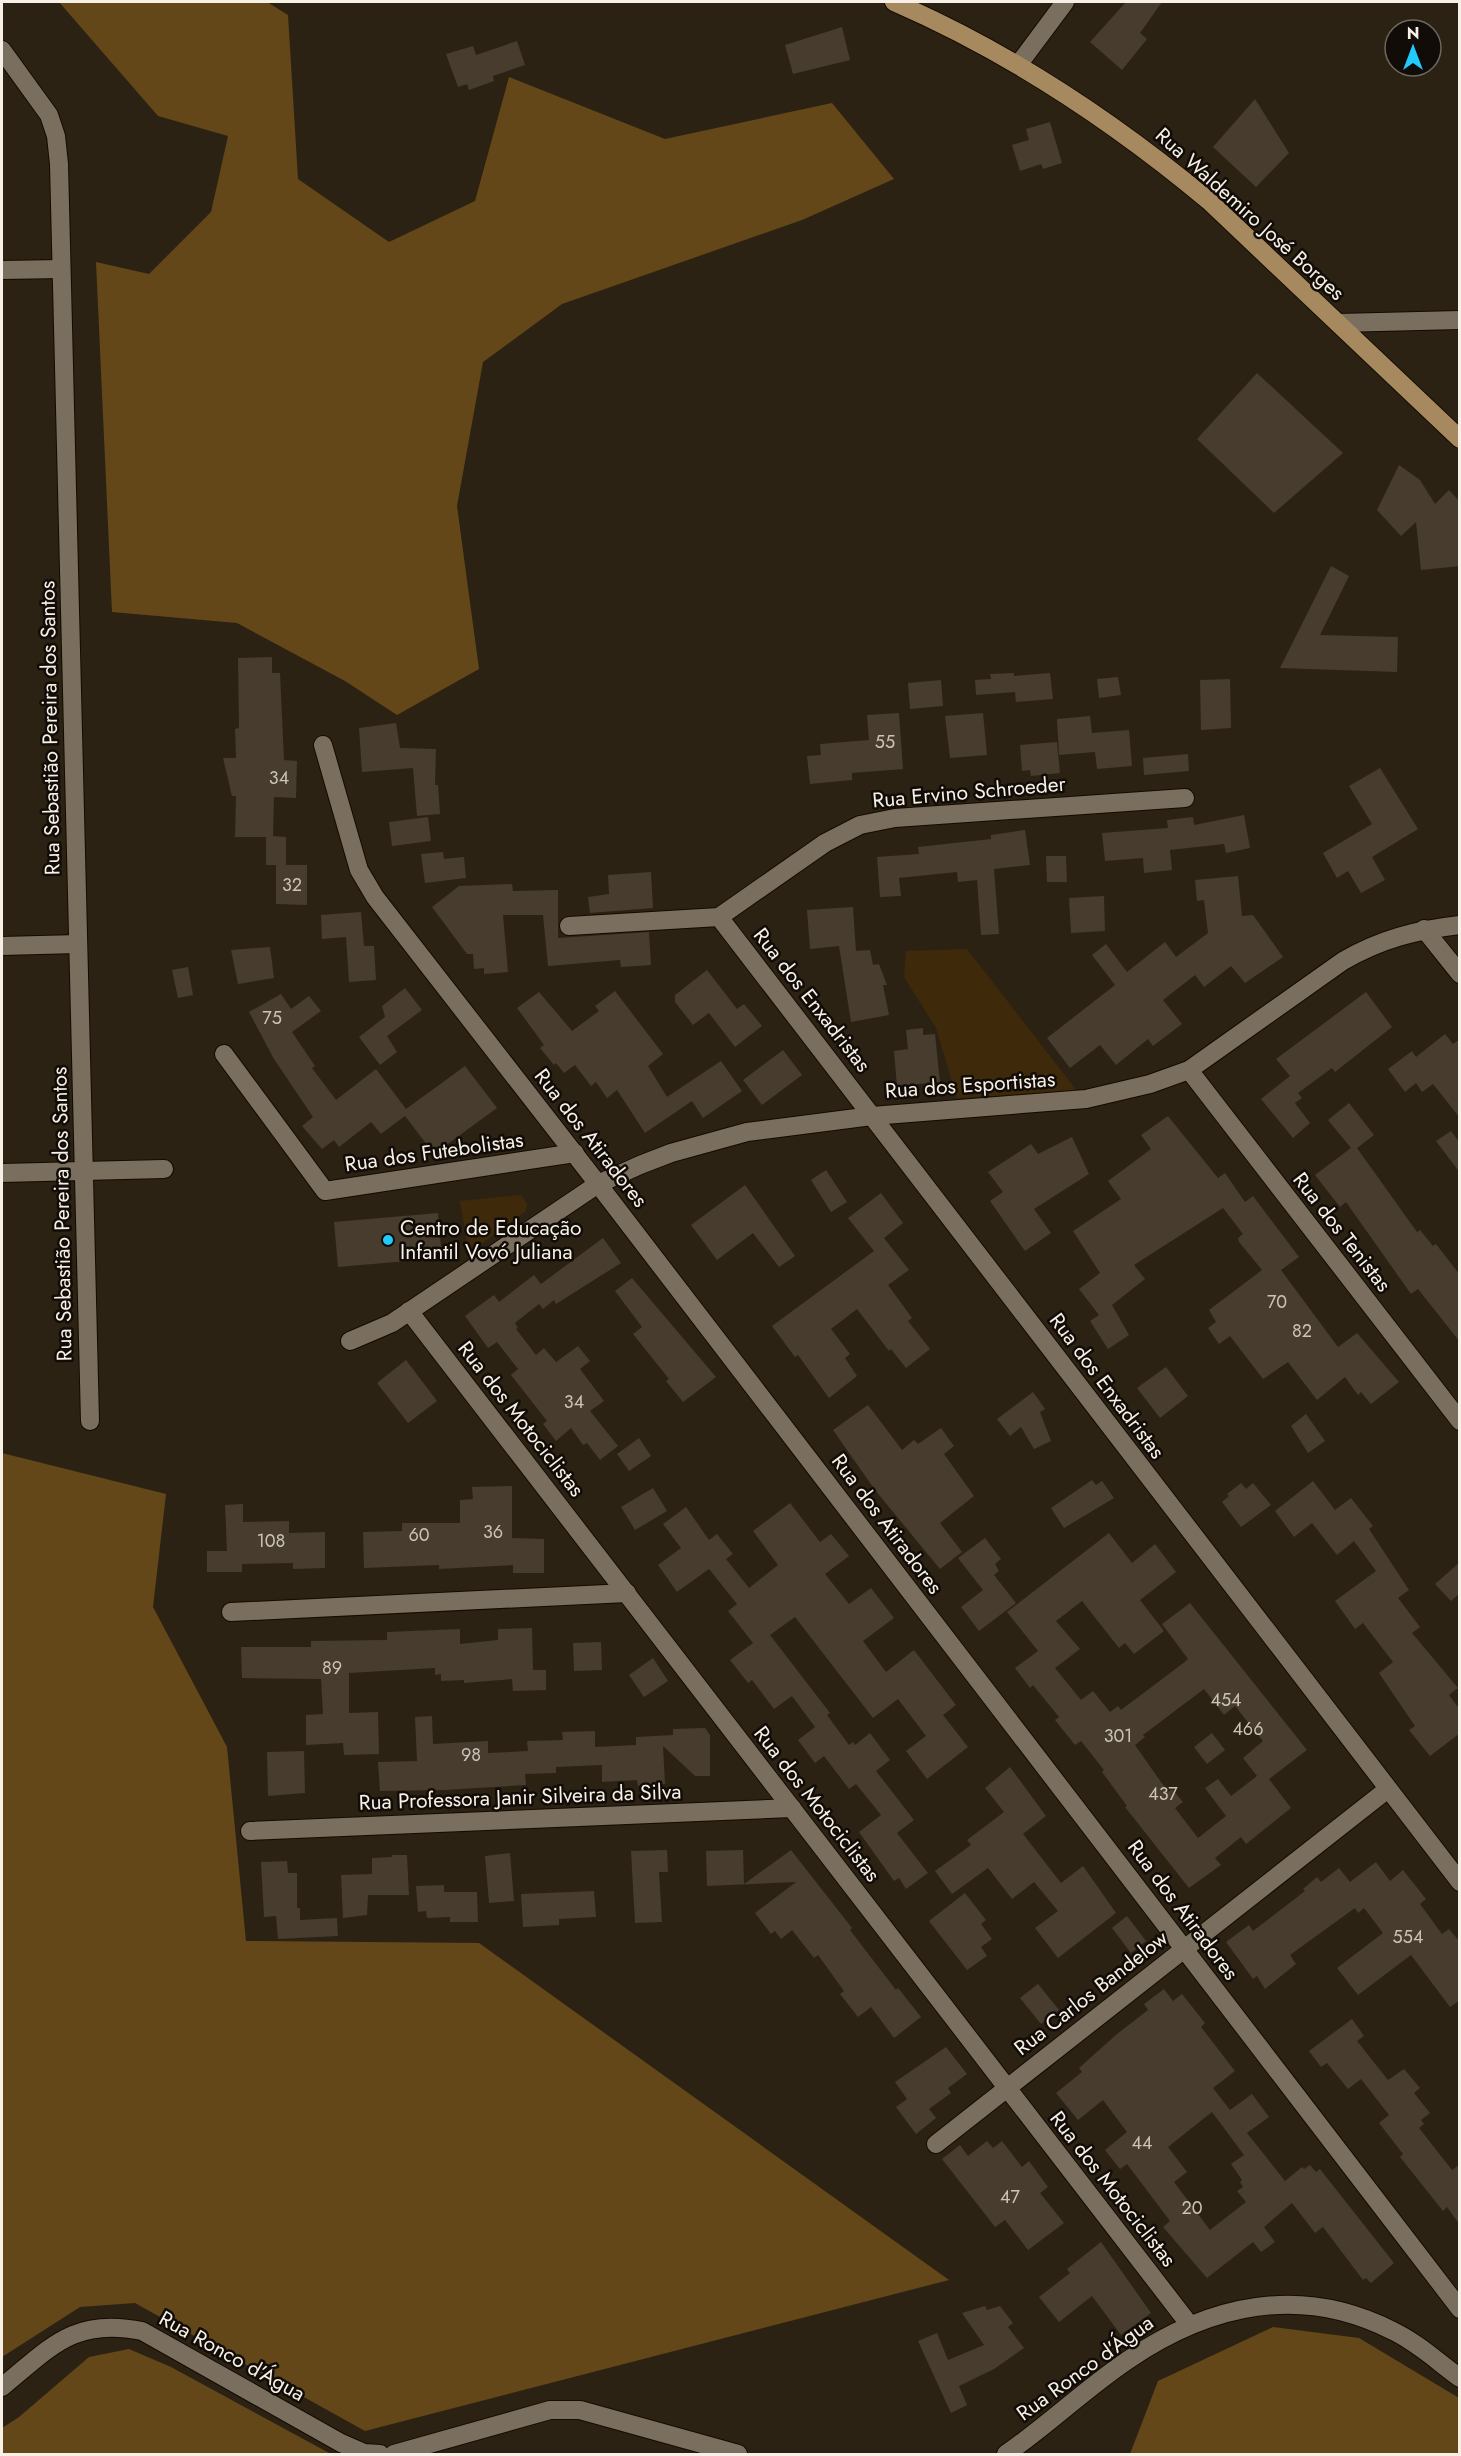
<svg xmlns="http://www.w3.org/2000/svg" width="1461" height="2456" font-family="Jost,sans-serif">
  <style>
    .green { fill: #3e2a0a }
    .forest { fill: #634718 }
    .building { fill: #473c2d; fill-rule: evenodd }
    .lines { fill: none; stroke-linecap: round; stroke-linejoin: round }
    .minor-casing { stroke: #140b01; stroke-width: 20 }
    .major-casing { stroke: #140b01; stroke-width: 20 }
    .minor { stroke: #7a6e5e; stroke-width: 18 }
    .major { stroke: #a6895e; stroke-width: 18 }
    .poi-dot { fill: #22c9fd; stroke: #110c07; stroke-width: 2 }
    .labels { text-anchor: middle; stroke-width: 5; stroke-linejoin: round; paint-order: stroke }
    .number-label { font-size: 18px; fill: #cbc3b8 }
    .street-label { font-size: 21px; fill: #f7f0e6; stroke: #110c07 }
    .poi-label { font-size: 21px; fill: #f7f0e6; stroke: #110c07; text-anchor: start }
  </style>
  <rect width="100%" height="100%" fill="#2c2214"/>
  <!-- green -->
  <g class="green">
    <path d="M967,949l110,142 -120,7 -21,-70 -32,-51 2,-26z"/>
    <path d="M521,1195l6,9 -1,7 -57,42 -9,-52z"/>
  </g>
  <!-- forest -->
  <g class="forest">
    <path d="M59,2h208l21,13 10,164 91,63 86,-41 34,-124 156,62 167,-36 62,76 -92,41 -240,84 -79,58 -26,144 22,163 -82,46 -52,-34 -108,-58 -125,-11 -16,-350 53,12 62,-62 17,-76 -70,-20z"/>
    <path d="M2,1453l164,41 -13,113 74,140 19,194 233,2 470,337 -584,151 -230,-128 -55,4 -78,50z"/>
    <path d="M1273,2327l86,11 100,60v56h-329l28,-73z"/>
    <path d="M129,2349l42,18 160,87h-329v-26l17,-11 70,-60z"/>
  </g>
  <!-- building -->
  <g class="building">
    <path d="M1126,2h36l-22,31 7,6 -25,31 -32,-28z"/>
    <path d="M842,27l8,33 -57,14 -8,-29z"/>
    <path d="M517,41l8,24 -32,11 1,5 -25,9 -2,-6 -9,3 -12,-33 27,-8 3,9z"/>
    <path d="M1255,99l34,54 -33,34 -43,-40z"/>
    <path d="M1050,122l12,41 -19,6 -2,-5 -21,7 -8,-26 17,-5 -3,-11z"/>
    <path d="M1257,373l86,80 -69,60 -77,-74z"/>
    <path d="M1399,465l21,15 15,24 14,-14 11,12v64l-39,4 -5,-48 -15,14 -24,-26z"/>
    <path d="M1331,566l18,10 -29,59 78,2 -1,35 -117,-4z"/>
    <path d="M272,657v16h8l4,87 13,1 -1,37 -22,-1 -1,39 13,1v28h21v40l-31,-1v-39h-10v-28h-31l1,-41h-4l-9,-38h13l-1,-29 4,-1 -1,-70z"/>
    <path d="M1014,673v3l36,-3 3,26 -37,3 -1,-10 -39,3 -1,-15 16,-1 -1,-5z"/>
    <path d="M1118,677l3,18 -22,3 -2,-19z"/>
    <path d="M1230,679l1,49 -30,2 -1,-50z"/>
    <path d="M941,680l2,26 -33,3 -2,-26z"/>
    <path d="M899,713l4,56 -51,4v7l-42,4 -3,-28 14,-1 -1,-11 49,-4 -2,-25z"/>
    <path d="M983,713l4,42 -37,3 -5,-42z"/>
    <path d="M1090,716l2,17 37,-3 3,36 -35,3 -2,-17 -36,3 -2,-36z"/>
    <path d="M396,723l4,25 36,1 -1,36h3l2,29 -23,2 -4,-48 -51,4 -3,-44z"/>
    <path d="M1057,742l3,31 -29,3 -1,-6 -8,1 -2,-26z"/>
    <path d="M1188,754l1,17 -45,4 -1,-17z"/>
    <path d="M1380,768l38,61 -46,28 13,23 -24,13 -13,-22 -11,7 -14,-25 49,-29 -23,-38z"/>
    <path d="M1244,815l6,33 -24,5 -2,-9 -54,6 2,20 -28,3 -1,-15 -38,3 -3,-28 66,-5 -1,-8 26,-3 1,8z"/>
    <path d="M428,817l3,24 -39,5 -3,-24z"/>
    <path d="M1025,830l5,35 -36,4 5,65 -18,1 -4,-55 -19,2 -1,-10 -58,6 2,18 -21,1 -3,-40 42,-3 -1,-7 73,-8v-4z"/>
    <path d="M443,852l1,7 20,-2 2,21 -41,5 -4,-29z"/>
    <path d="M1046,856h20l1,26h-20z"/>
    <path d="M651,872l2,36 -63,5 -2,-16 21,-3 -1,-19z"/>
    <path d="M1238,876l4,40 11,-1 30,42 -38,26 -14,-17 -27,21 -9,-12 -32,25 19,24 -29,22 -5,-7 -32,26 -16,-20 -30,23 -23,-30 68,-53 -23,-30 14,-11 21,28 38,-30 11,15 32,-24 -4,-33 -7,1 -2,-21z"/>
    <path d="M512,884l1,7 45,-1v48l91,-6 2,33 -30,2 -1,-7 -72,6 -5,-51h-40l5,57 -24,2v-6l-10,1 -1,-15h-6l-35,-47 27,-21z"/>
    <path d="M1104,896l1,35 -34,2 -2,-35z"/>
    <path d="M853,907l3,44 14,-1 3,15 6,-1 8,21h-4l6,30 -38,7 -12,-76 -29,3 -3,-39z"/>
    <path d="M361,912l3,34h10l2,34 -27,2 -3,-45 -24,2 -1,-24z"/>
    <path d="M270,947l4,31 -36,6 -7,-34z"/>
    <path d="M188,967l5,28 -15,3 -6,-28z"/>
    <path d="M707,970l30,39 7,-5 18,22 -27,21 -26,-34 -16,12 -18,-23v-7z"/>
    <path d="M405,988l17,22 -35,26 10,16 -17,13 -21,-28 26,-20 -3,-11z"/>
    <path d="M615,991l48,63 -15,12 19,31 54,-36 21,30 -39,27 -11,-17 -47,32 -28,-43 -10,8 -11,-16 -5,4 -16,-21 -11,8 -8,-10 -2,2 -14,-17 4,-3 -27,-37 22,-16 33,39 27,-20 -4,-5z"/>
    <path d="M1366,992l26,35 -57,45 -3,-4 -34,25 4,5 -7,5 15,20 -17,15 -32,-39 29,-23 -14,-17z"/>
    <path d="M281,994l10,15 18,-13 12,15 -29,21 23,34 -3,2 24,32 40,-31 30,40 59,-43 32,42 -63,46 -29,-38 -24,18 -10,-12 -32,25 -5,-7 -12,9 -20,-23 11,-9 -39,-58 -25,-47z"/>
    <path d="M923,1028v7l12,-1 5,48 -43,4 -3,-35 14,-2 -2,-19z"/>
    <path d="M1445,1034l8,10 7,-5v79l-27,-34 -11,8 -6,-9 -11,9 -17,-23 24,-18 4,6z"/>
    <path d="M783,1050l19,25 -40,30 -19,-25z"/>
    <path d="M1349,1103l25,32 -17,13 60,84 3,-2 13,16 3,-2 24,31v67l-42,-53 -7,5 -65,-92 -6,5 -25,-32 36,-27 -23,-28z"/>
    <path d="M1168,1116l50,62 7,-5 20,29 8,-6 46,61 -18,13 57,77 19,-14 42,49 -28,22 -10,-12 -3,3 -13,-18 -28,23 -29,-38 -25,17 -33,-43 -11,8 -11,-16 8,-6 -7,-12 53,-40 -23,-28 -1,-4 5,-4 -20,-26 -89,57 11,14 -33,26 17,30 -21,14 -18,-28 9,-6 -20,-26 21,-16 -27,-42 48,-32 -13,-18 43,-32 -10,-14z"/>
    <path d="M1451,1131l9,12v30l-24,-32z"/>
    <path d="M1072,1137l17,37 -55,35 17,24 -26,18 -35,-50 13,-9 -15,-20 43,-28 7,10z"/>
    <path d="M826,1170l21,32 -16,10 -20,-32z"/>
    <path d="M745,1185l50,71 -16,11 -26,-34 -36,27 -26,-35z"/>
    <path d="M881,1193l22,30 -19,15 25,32 -21,15 24,33 -4,3 22,28 -24,19 -15,-19 -2,2 -32,-42 -26,20 19,25 -5,4 12,18 -28,22 -31,-43 -3,2 -23,-31 102,-75 -26,-33z"/>
    <path d="M438,1213l4,45 -104,9 -4,-45z"/>
    <path d="M603,1238l18,25 -65,41 -2,-4 -11,9 -4,-5 -24,19 3,5 -2,1 20,26 8,-7 12,14 22,-16 12,15 -10,8 24,32 -14,10 28,35 -18,14 -13,-17 -4,2 -12,-17 -15,13 -13,-17 4,-3 -36,-46 7,-6 -21,-27 -9,6 -23,-32 29,-21 5,7 35,-27 7,9z"/>
    <path d="M632,1278l84,99 -33,25 -17,-21 3,-2 -36,-45 9,-7 -27,-36z"/>
    <path d="M406,1360l31,41 -29,22 -31,-40z"/>
    <path d="M1166,1367l22,29 -28,22 -23,-30z"/>
    <path d="M1033,1392l12,17 -5,3 11,29 -17,8 -13,-22 -11,9 -13,-17z"/>
    <path d="M868,1405l34,45 12,-10 4,4 23,-16 13,18 -10,8 30,42 -34,27 22,29 -22,17 -65,-79 -42,-60z"/>
    <path d="M1306,1414l19,27 -17,12 -17,-27z"/>
    <path d="M639,1438l12,18 -22,15 -12,-17z"/>
    <path d="M1092,1480l4,5 6,-4 12,17 -50,30 -13,-20z"/>
    <path d="M1313,1481l22,29 16,-12 22,28 -4,3 40,61 -11,8 22,29 -8,6 46,55 -9,7 11,15v23l-30,23 -21,-26 6,-4 -36,-53 14,-11 -30,-39 -8,6 -20,-28 41,-30 -22,-30 -17,14 -25,-32 -18,14 -19,-26z"/>
    <path d="M1241,1483l5,6 7,-6 18,22 -30,22 -19,-25 7,-6 -2,-2z"/>
    <path d="M512,1486v52l32,1v34h-31v-8l-74,4v-4l-75,3 -1,-36 39,-1v-8h58v-23l13,-1 -1,-12z"/>
    <path d="M653,1488l14,23 -32,19 -14,-23z"/>
    <path d="M790,1503l30,39 11,-8 18,22 -24,18 24,30 22,-16 23,30 -31,23 23,31 28,-22 42,55 -13,10 25,32 -41,32 -21,-28 20,-15 -28,-37 -25,19 -78,-101 -25,18 60,78 -3,2 22,30 4,-3 2,3 15,-12 20,27 -14,11 38,49 -17,13 31,40 -22,16 -7,-11 -5,3 -35,-49 22,-17 -25,-31 -7,5 -25,-33 -9,7 -17,-23 17,-13 -23,-31 -18,13 -22,-29 -4,3 -18,-23 23,-17 -25,-32 9,-7 -28,-35 -32,23 -19,-27 23,-17 -18,-24 23,-17 23,33 8,-6 16,20 -7,5 23,29 29,-23 -25,-34z"/>
    <path d="M243,1504v18l46,-1v12l36,-1v36l-32,1v-6l-51,1v8h-35v-21h20l-2,-46z"/>
    <path d="M1109,1533l23,30 23,-19 21,28 -36,28 24,31 -30,23 -9,-11 -6,5 -37,-47 -26,20 24,28 -25,19 26,32 12,-9 17,21 8,-6 3,4 65,-49 2,-2 -26,-35 28,-21 117,147 -38,29 22,29 -45,36 -5,-7 -26,21 6,7 -32,23 -64,-81 2,-1 -25,-34 2,-2 -23,-29 -6,4 -20,-25 4,-3 -26,-32 -3,3 -15,-20 23,-17 -31,-39zM1204,1689l20,26 11,-9 28,35 -20,17 14,18 -26,20 -13,-17 -13,9 21,28 -28,22 -23,-30 8,-6 -11,-13 -4,3 -33,-47 10,-8 -2,-2z"/>
    <path d="M985,1538l16,21 -6,5 4,7 -5,4 22,28 -37,28 -18,-24 22,-17 -25,-32z"/>
    <path d="M1460,1562v31l-9,8 -16,-17z"/>
    <path d="M532,1628l1,42h13v20l-33,1 -1,-12 -48,4v-3l-23,1v-7l-6,1v-7l-86,5v40l29,-1 1,42 -35,1 -1,-12 -37,2v-30l17,-1 -2,-35 -79,-1 -1,-31h70v-6l76,-1v-8l73,-3v15l38,-4v-11z"/>
    <path d="M601,1642l1,28 -28,1 -1,-28z"/>
    <path d="M653,1658l15,23 -24,16 -15,-22z"/>
    <path d="M432,1716l1,28 55,-3v12l40,-2 -1,-10 36,-1 -1,-8 33,-1v16l41,-2v-8l37,-2v-6l32,-1 5,7v41h-15l-32,-30 2,38 -27,2 -1,-6 -35,2v-17l-46,2v6l-31,1 1,11 -81,5 -65,1 -2,-29 39,-1 -2,-44z"/>
    <path d="M1212,1733l13,17 -18,14 -13,-17z"/>
    <path d="M304,1751l1,42 -37,3 -1,-44z"/>
    <path d="M1010,1767l36,49 -23,18 38,49 22,-17 33,47 -58,45 -23,-30 23,-17 -24,-29 -22,17 -24,-31 -36,26 -17,-23 36,-26 -4,-5 37,-28 -19,-24z"/>
    <path d="M667,1850l1,22h-9l3,50 -27,1 -4,-72z"/>
    <path d="M743,1850l1,34 47,-34 61,78 -2,2 46,60 2,-2 23,29 -27,21 -23,-31 -13,10 -18,-23 4,-3 -26,-36 -4,3 -22,-28 -11,9 -6,-8 -4,3 -16,-21 41,-31 -89,4 -1,-35z"/>
    <path d="M510,1853l4,48 -25,2 -4,-47z"/>
    <path d="M392,1855h15l2,40h-41l-1,20 -24,3 -2,-43 31,-1v-16l20,-1z"/>
    <path d="M287,1861l1,12h9v35h3v12l37,-2 1,18 -60,3 -2,-23 -12,1 -3,-55z"/>
    <path d="M1376,1862l14,19 13,-11 23,29 -6,5 22,30 7,-5 11,13v58l-10,7 -39,-52 -53,40 -21,-27 46,-35 -19,-25 -6,5 -3,-5 -65,47 6,9 -31,25 -8,-13 -4,3 -27,-37 23,-17 4,6 52,-40 -2,-2 14,-12 4,5 18,-14 11,14z"/>
    <path d="M444,1885v7h33l1,30h-28v-5l-23,1 -1,-7 -8,1 -2,-26z"/>
    <path d="M594,1891l2,26 -37,2v6l-36,2 -2,-33z"/>
    <path d="M965,1893l21,27 -5,4 11,15 -11,8 6,9 -20,14 -38,-49z"/>
    <path d="M1127,1916l19,25 -15,12 -19,-25z"/>
    <path d="M1038,1984l21,26 -18,14 -21,-26z"/>
    <path d="M1164,1989l9,12 9,-7 23,29 -4,4 34,44 -22,17 17,22 22,-16 17,23 -22,16 38,48 17,-14 2,2 6,-4 6,7 4,-3 74,94 -23,20 -5,-5 -3,2 -40,-53 -8,6 -23,-30 -28,24 11,15 -14,10 -8,-10 -46,36 -44,-51 7,-6 -43,-57 -7,5 -15,-19 22,-18 -24,-32 -25,20 -22,-27 26,-21 -3,-4 38,-34 31,-24 -4,-6zM1212,2112l32,43 -13,9 11,16 -2,2 3,5 -6,4 9,11 -36,28 -36,-48 13,-10 -19,-25z"/>
    <path d="M1352,2019l12,17 -7,5 31,39 16,-11 16,19 -6,5 16,20 -9,7 3,4 -5,4 33,42 8,-6v61l-13,-18 -4,4 -43,-54 3,-3 -24,-31 10,-8 -28,-36 -13,10 -21,-26 -6,4 -12,-16z"/>
    <path d="M946,2047l21,27 -19,14 3,5 -22,16 7,9 -20,16 -20,-27 11,-8 -12,-17z"/>
    <path d="M987,2141l6,7 9,-7 20,26 7,-6 19,26 -8,6 24,30 -36,27 -23,-30 -10,7 -53,-68 18,-14 8,11z"/>
    <path d="M1101,2242l50,71 -30,22 -29,-39 -33,26 -20,-25 31,-24 -3,-4z"/>
    <path d="M985,2306l2,4 13,-4 13,17 -5,4 16,21 -30,21 -35,17 8,19 -16,8 -33,-72 19,-8 11,27 36,-15 -22,-32z"/>
  </g>
  <g class="lines">
    <!-- minor casing -->
    <g class="minor-casing">
      <g id="minor">
        <path d="M2,50l47,65 7,21 3,28 31,1257"/>
        <path d="M1018,65l47,-63"/>
        <path d="M2,270l59,-1"/>
        <path d="M1338,323l122,-3"/>
        <path d="M323,745l36,125 16,27 223,287 862,1125"/>
        <path d="M719,917l741,965"/>
        <path d="M569,926l150,-9 106,-74 35,-18 35,-7 290,-20"/>
        <path d="M1424,929l36,45"/>
        <path d="M2,946l76,-2"/>
        <path d="M224,1054l101,137 250,-38"/>
        <path d="M1189,1070l271,351"/>
        <path d="M2,1173l162,-4"/>
        <path d="M409,1311l780,1013"/>
        <path d="M350,1341l42,-18 206,-139 42,-19 31,-12 76,-21 125,-16 214,-17 64,-15 39,-14 154,-109c38,-22 73,-31 117,-36"/>
        <path d="M231,1612l396,-19"/>
        <path d="M250,1831l542,-23"/>
        <path d="M936,2144l452,-355"/>
        <path d="M2,2387c49,-40 72,-70 140,-56l199,112 23,10 16,1"/>
        <path d="M394,2454l156,-44h30l158,44"/>
        <path d="M1006,2454c42,-29 79,-65 122,-94 82,-56 173,-76 265,-29 25,12 45,31 67,47"/>
      </g>
    </g>
    <!-- major casing -->
    <g class="major-casing">
      <path id="major" d="M894,2c115,50 219,119 315,199l251,238"/>
    </g>
    <!-- minor -->
    <use href="#minor" class="minor"/>
    <!-- major -->
    <use href="#major" class="major"/>
  </g>
  <!-- markers -->
  <circle class="poi-dot" cx="388" cy="1240" r="6"/>
  <g class="labels">
    <!-- number labels -->
    <g class="number-label">
      <text x="885" y="748">55</text>
      <text x="279" y="784">34</text>
      <text x="292" y="891">32</text>
      <text x="272" y="1024">75</text>
      <text x="1277" y="1308">70</text>
      <text x="1302" y="1337">82</text>
      <text x="574" y="1408">34</text>
      <text x="493" y="1538">36</text>
      <text x="419" y="1541">60</text>
      <text x="271" y="1547">108</text>
      <text x="332" y="1674">89</text>
      <text x="1226" y="1706">454</text>
      <text x="1248" y="1735">466</text>
      <text x="1118" y="1742">301</text>
      <text x="471" y="1761">98</text>
      <text x="1163" y="1800">437</text>
      <text x="1408" y="1943">554</text>
      <text x="1142" y="2149">44</text>
      <text x="1010" y="2203">47</text>
      <text x="1192" y="2214">20</text>
    </g>
    <!-- street labels -->
    <g class="street-label">
      <text transform="translate(1250 214) rotate(42)" y="7">Rua Waldemiro José Borges</text>
      <text transform="translate(50 728) rotate(-91)" y="7">Rua Sebastião Pereira dos Santos</text>
      <text transform="translate(969 792) rotate(-5)" y="7">Rua Ervino Schroeder</text>
      <text transform="translate(812 1000) rotate(52)" y="7">Rua dos Enxadristas</text>
      <text transform="translate(970 1085) rotate(-4)" y="7">Rua dos Esportistas</text>
      <text transform="translate(591 1138) rotate(52)" y="7">Rua dos Atiradores</text>
      <text transform="translate(434 1152) rotate(-8)" y="7">Rua dos Futebolistas</text>
      <text transform="translate(62 1214) rotate(-91)" y="7">Rua Sebastião Pereira dos Santos</text>
      <text transform="translate(1342 1232) rotate(52)" y="7">Rua dos Tenistas</text>
      <text transform="translate(1107 1386) rotate(53)" y="7">Rua dos Enxadristas</text>
      <text transform="translate(521 1419) rotate(52)" y="7">Rua dos Motociclistas</text>
      <text transform="translate(887 1524) rotate(53)" y="7">Rua dos Atiradores</text>
      <text transform="translate(520 1797) rotate(-2)" y="7">Rua Professora Janir Silveira da Silva</text>
      <text transform="translate(817 1804) rotate(52)" y="7">Rua dos Motociclistas</text>
      <text transform="translate(1183 1910) rotate(53)" y="7">Rua dos Atiradores</text>
      <text transform="translate(1091 1993) rotate(-38)" y="7">Rua Carlos Bandelow</text>
      <text transform="translate(1113 2189) rotate(52)" y="7">Rua dos Motociclistas</text>
      <text transform="translate(232 2356) rotate(29)" y="7">Rua Ronco d’Água</text>
      <text transform="translate(1085 2368) rotate(-36)" y="7">Rua Ronco d’Água</text>
    </g>
    <!-- poi labels -->
    <g class="poi-label">
      <text x="400" y="1235">Centro de Educação<tspan x="400" dy="24">Infantil Vovó Juliana</tspan></text>
    </g>
  </g>
  <!-- border -->
  <rect width="1461" height="2456" fill="none" stroke="#f7f0e6" stroke-width="6"/>
  <!-- north arrow -->
  <g transform="translate(1413 48)"><circle r="28" fill="#110c07" stroke="#6d6760" stroke-width="1.5"/>
  <path d="M0-4.5L10 22L0 15L-10 22Z" fill="#22c9fd"/>
  <text y="-9" font-size="16" font-weight="bold" text-anchor="middle" fill="#f7f0e6">N</text>
  </g>
</svg>
